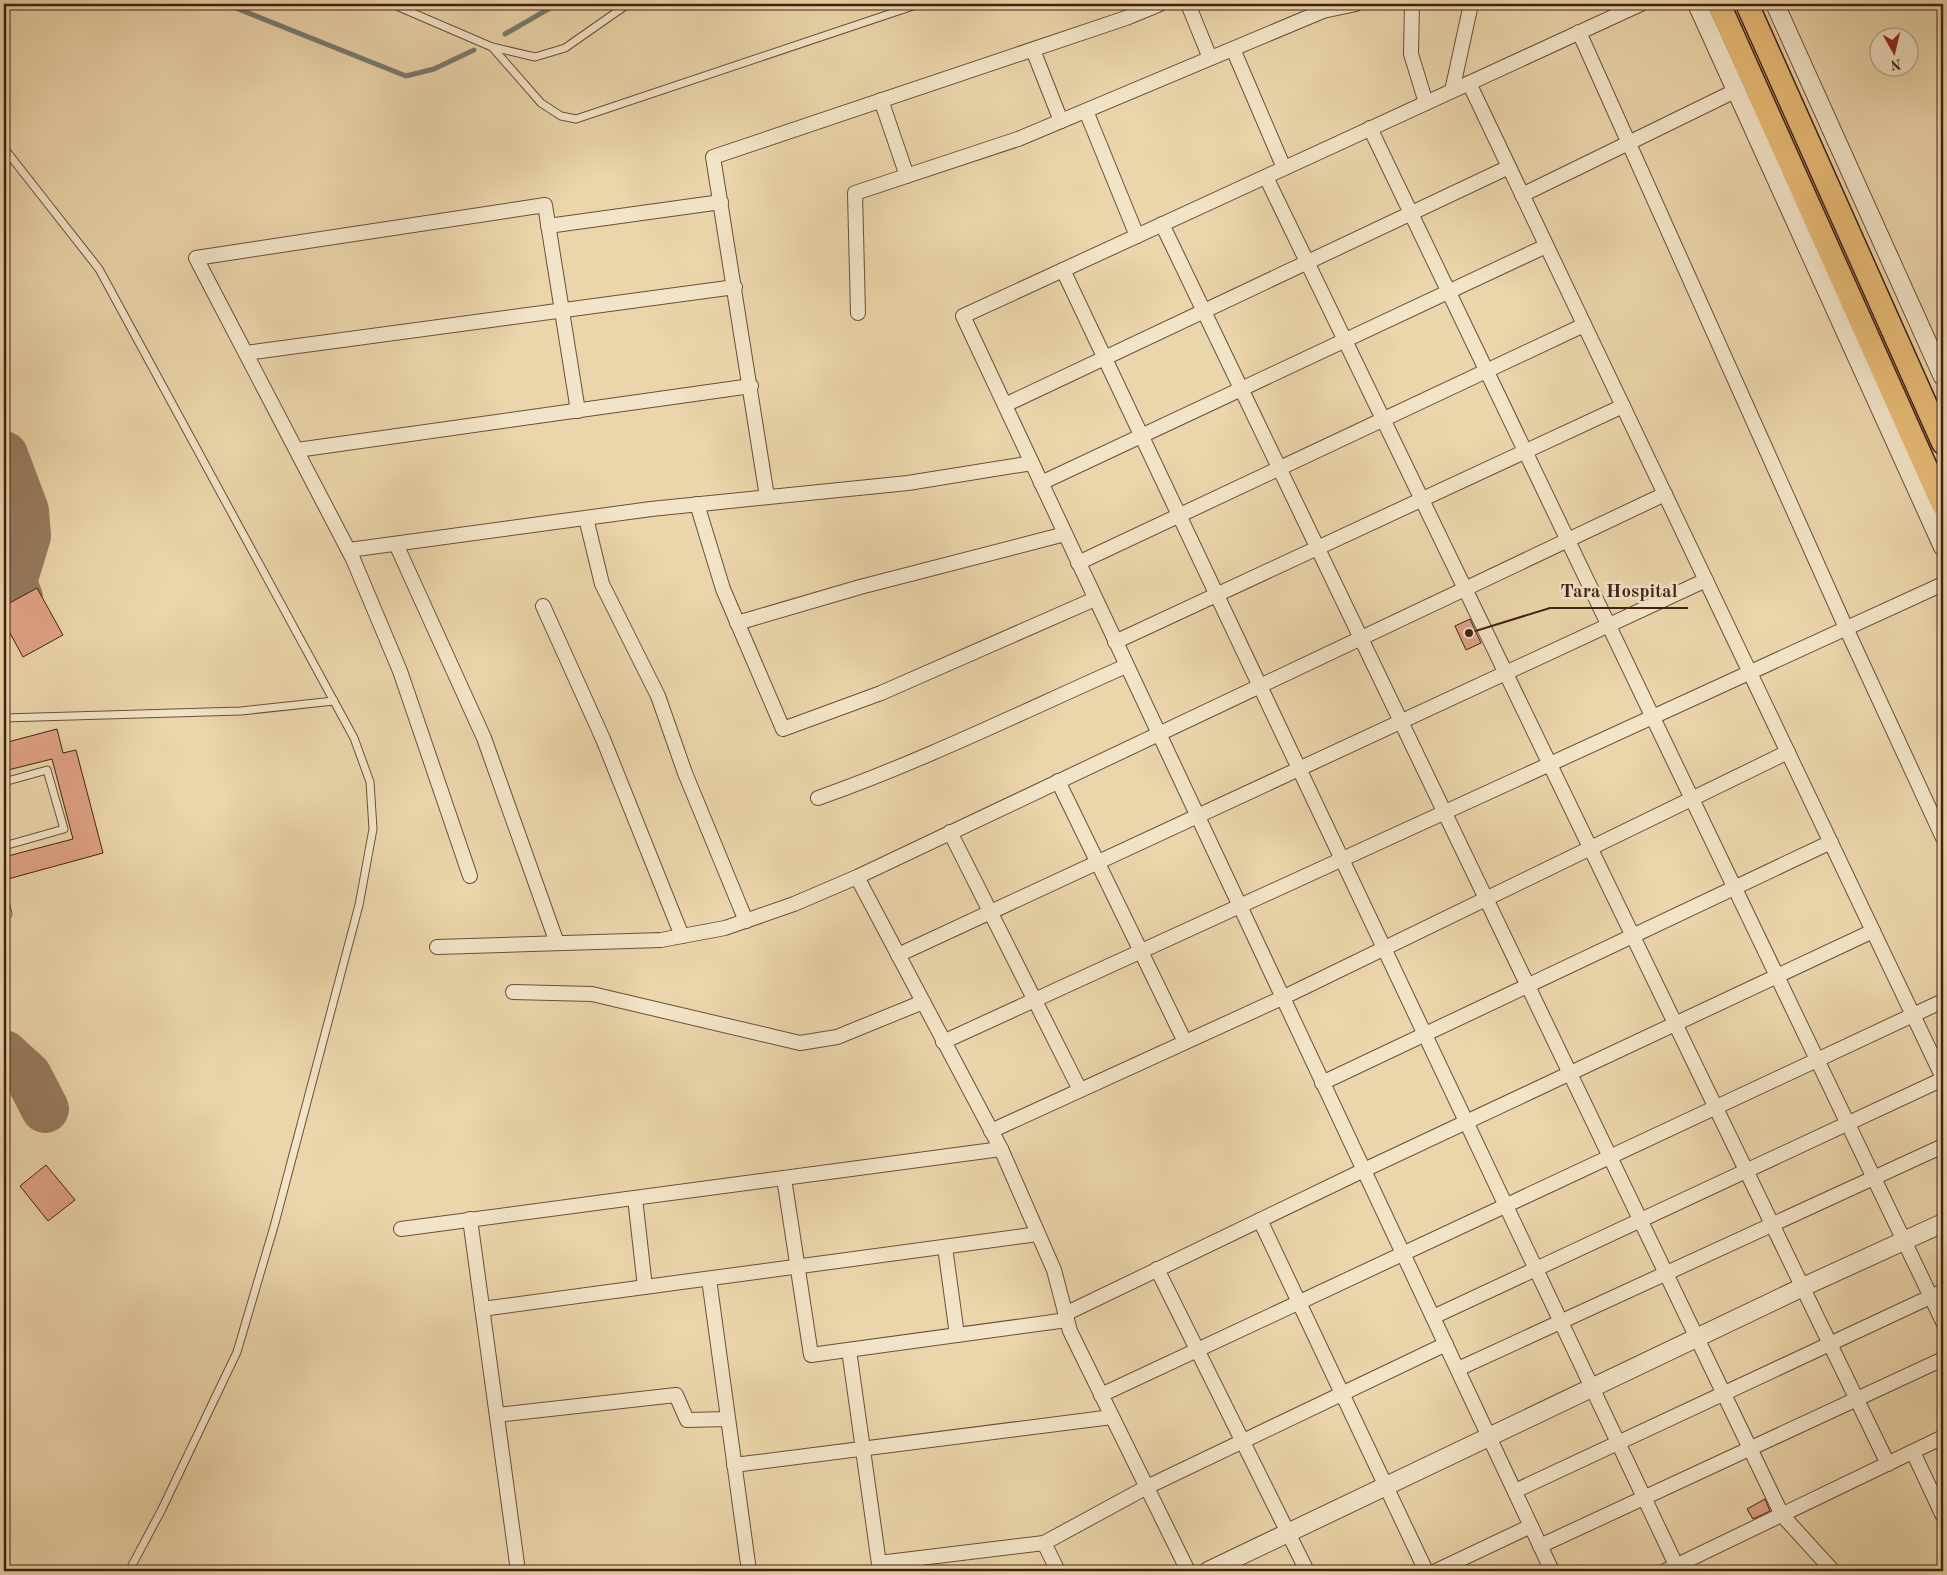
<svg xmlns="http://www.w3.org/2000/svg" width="1947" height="1575" font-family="'Old Standard TT',serif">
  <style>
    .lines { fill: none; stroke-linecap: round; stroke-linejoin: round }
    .stream { stroke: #767c71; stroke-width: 5 }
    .taxiway { stroke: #967b5e; stroke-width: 48 }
    .building { fill: #e0a285; stroke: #412113 }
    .service-casing { stroke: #6c4e39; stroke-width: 9 }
    .minor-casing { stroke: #6c4e39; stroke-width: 16 }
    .tertiary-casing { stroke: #6c4e39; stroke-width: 20 }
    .trunk-casing { stroke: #412113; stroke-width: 25 }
    .service { stroke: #f2e4c8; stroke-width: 7 }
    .minor { stroke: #f2e4c8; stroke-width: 14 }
    .tertiary { stroke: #f2e4c8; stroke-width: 18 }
    .trunk { stroke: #e6ba75; stroke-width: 22 }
    .leader { fill: none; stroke: #412113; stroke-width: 2 }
    .callout-dot { fill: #412113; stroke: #f2e4c8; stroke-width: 2 }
    .callout-label { font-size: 19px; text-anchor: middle; font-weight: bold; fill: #412113; stroke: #f2e4c8; stroke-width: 5; stroke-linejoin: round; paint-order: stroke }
  </style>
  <rect width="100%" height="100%" fill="#ebd5aa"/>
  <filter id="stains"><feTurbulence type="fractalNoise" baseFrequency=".004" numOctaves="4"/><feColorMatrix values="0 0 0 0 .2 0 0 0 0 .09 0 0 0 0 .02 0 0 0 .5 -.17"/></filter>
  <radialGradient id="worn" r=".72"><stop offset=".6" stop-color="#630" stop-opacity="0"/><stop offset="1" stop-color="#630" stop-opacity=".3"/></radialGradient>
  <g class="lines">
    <!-- stream -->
    <g class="stream">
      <path d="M226,4l180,72 28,-7 40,-19"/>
      <path d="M505,34l52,-30"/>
    </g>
    <!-- taxiway -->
    <g class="taxiway">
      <path d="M4,455l21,56 2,25 -14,46 6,16"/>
      <path d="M4,1054l24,22 17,33"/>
    </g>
  </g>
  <!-- building -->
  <g class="building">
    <path d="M37,588l26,47 -40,22 -19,-35v-16z"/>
    <path d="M1470,619l11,24 -15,7 -11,-24z"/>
    <path d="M57,729l6,24 13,-3 27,103 -95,26 -4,-22 69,-18 -21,-80 -48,12v-28z"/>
    <path d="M46,1165l29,35 -27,21 -28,-35z"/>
    <path d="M1765,1499l5,12 -17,8 -6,-10z"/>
  </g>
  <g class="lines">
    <!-- service casing -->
    <g class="service-casing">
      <g id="service">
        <path d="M392,4l100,43 43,10 30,-9 63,-44"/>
        <path d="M492,47l49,56 20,13 15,3 343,-115"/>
        <path d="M4,148l95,121 255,469 16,44 3,47 -14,76 -84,318 -38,129 -75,157 -33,62"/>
        <path d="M4,718l237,-7 93,-10"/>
        <path d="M4,782l43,-12 17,59 -60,17"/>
        <path d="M4,898l4,16"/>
      </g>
    </g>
    <!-- minor casing -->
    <g class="minor-casing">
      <g id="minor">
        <path d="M1188,4l22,54"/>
        <path d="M1412,4l-1,50 15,49"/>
        <path d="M1579,32l267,596 97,210"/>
        <path d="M1233,49l51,119"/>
        <path d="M1033,50l28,71"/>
        <path d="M1469,83l474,995"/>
        <path d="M1452,91l19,-87"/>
        <path d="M881,100l26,76"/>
        <path d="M1086,111l51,125"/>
        <path d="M1370,128l573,1194"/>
        <path d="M1266,177l622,1287"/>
        <path d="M1522,195l213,-104"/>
        <path d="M1162,224l620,1291 51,56"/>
        <path d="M548,226l173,-24"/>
        <path d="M1063,270l613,1295"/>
        <path d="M858,313l-3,-120 163,-54 305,-128 33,-7"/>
        <path d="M246,353l489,-66"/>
        <path d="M1005,405l504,-238"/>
        <path d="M297,450l454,-64"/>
        <path d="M1041,483l505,-237"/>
        <path d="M767,497l-54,-340 413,-139 34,-14"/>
        <path d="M697,504l26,85 60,140 98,-36 214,-94"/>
        <path d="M586,518l16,66 56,112 27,77 61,148"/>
        <path d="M396,544l88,194 73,205"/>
        <path d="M349,550l302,-41 257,-26 124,-20"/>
        <path d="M1078,563l506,-238"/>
        <path d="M543,606l60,133 79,197"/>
        <path d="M737,623l123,-36 205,-53"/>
        <path d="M1115,642l508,-236"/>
        <path d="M1058,781l127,261"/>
        <path d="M818,798c105,-37 206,-87 308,-132"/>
        <path d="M950,832l130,258"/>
        <path d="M470,876l-70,-205 -47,-112 -157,-301 349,-53 33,206"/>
        <path d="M857,877l144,272 53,121 16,61 118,240"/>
        <path d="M437,947l224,-7 64,-12 69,-24 63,-27 808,-383"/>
        <path d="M898,955l808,-375"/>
        <path d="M513,992l79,2 208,49 37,-6 86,-35"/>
        <path d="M943,1042l1000,-458"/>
        <path d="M1322,1083l509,-241"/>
        <path d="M991,1131l291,-133 506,-246"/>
        <path d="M784,1178l27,177 256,-35"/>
        <path d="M635,1198l10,89"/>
        <path d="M470,1219l48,352"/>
        <path d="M1260,1220l166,351"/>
        <path d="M401,1229l600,-80"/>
        <path d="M945,1247l12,88"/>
        <path d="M1157,1269l150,302"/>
        <path d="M709,1279l40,292"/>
        <path d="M482,1309l556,-75"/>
        <path d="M1065,1314l299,-144 509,-239"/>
        <path d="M1433,1317l510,-238"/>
        <path d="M849,1350l31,221"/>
        <path d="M1458,1369l485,-223"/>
        <path d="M1101,1395l842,-394"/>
        <path d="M497,1415l179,-20 11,25 41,-1"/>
        <path d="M1913,1452l30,64"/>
        <path d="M734,1465l378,-48"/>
        <path d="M1515,1491l428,-200"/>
        <path d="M1044,1543l103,-56 299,-143"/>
        <path d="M1540,1546l403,-187"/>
        <path d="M879,1563l165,-20 14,28"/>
        <path d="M1436,1571l95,-45"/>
        <path d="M1552,1571l-589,-1255 678,-312"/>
        <path d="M1665,1571l278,-134"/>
      </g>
    </g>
    <!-- tertiary casing -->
    <g class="tertiary-casing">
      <g id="tertiary">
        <path d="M1697,4l246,543"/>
        <path d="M1775,4l168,373"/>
        <path d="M1208,1571l595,-284 140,-64"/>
      </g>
    </g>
    <!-- trunk casing -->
    <g class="trunk-casing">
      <g id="trunk">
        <path d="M1719,4l224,501"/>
        <path d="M1747,4l196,439"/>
      </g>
    </g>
    <!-- service -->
    <use href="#service" class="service"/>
    <!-- minor -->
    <use href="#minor" class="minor"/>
    <!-- tertiary -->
    <use href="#tertiary" class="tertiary"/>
    <!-- trunk -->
    <use href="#trunk" class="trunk"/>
  </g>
  <!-- callouts -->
  <path class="leader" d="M1469 633L1550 608H1688"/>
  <circle class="callout-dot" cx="1469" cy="633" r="5"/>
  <g class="callout-label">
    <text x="1619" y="597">Tara Hospital</text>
  </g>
  <!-- margin -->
  <rect width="1947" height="1575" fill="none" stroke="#ebd5aa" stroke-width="20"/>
  <rect x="5" y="5" width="1937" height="1565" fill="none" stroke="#412113" stroke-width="2.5"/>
  <rect x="10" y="10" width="1927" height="1555" fill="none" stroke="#412113"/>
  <!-- north arrow -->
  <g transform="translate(1894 52) rotate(172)"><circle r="24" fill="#f2e4c8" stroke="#ab9680"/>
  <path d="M0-4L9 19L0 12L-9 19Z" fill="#8f2418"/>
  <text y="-8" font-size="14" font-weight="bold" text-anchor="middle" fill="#412113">N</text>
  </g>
  <rect width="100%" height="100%" filter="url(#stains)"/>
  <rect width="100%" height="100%" fill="url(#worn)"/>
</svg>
